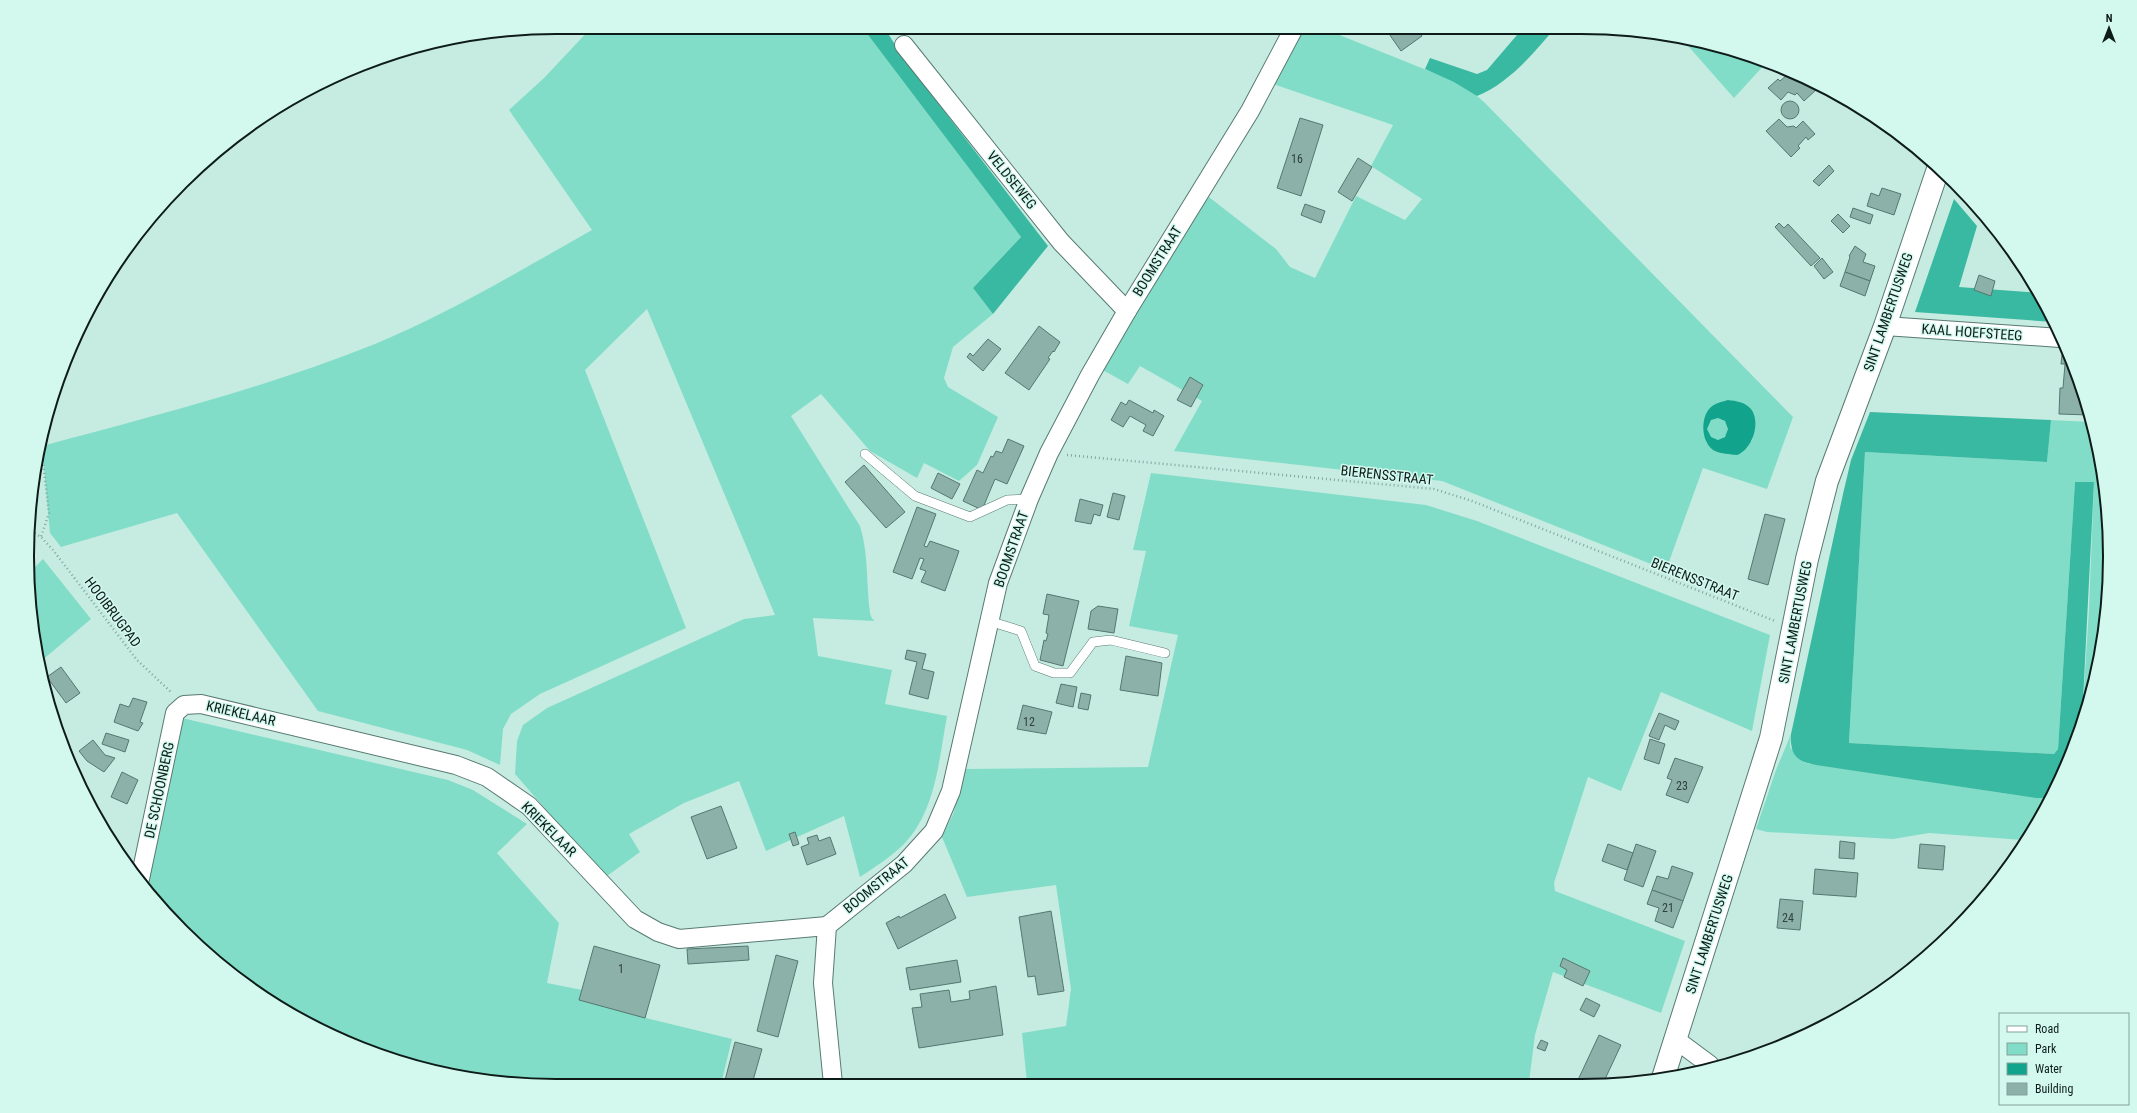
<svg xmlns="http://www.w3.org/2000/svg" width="2137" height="1113" font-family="'Roboto Condensed',sans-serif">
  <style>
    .green { fill: #82ddc8; fill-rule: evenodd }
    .forest { fill: #39b9a1 }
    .water { fill: #12a38c; fill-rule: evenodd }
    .building { fill: #8cb1a8; stroke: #55776f }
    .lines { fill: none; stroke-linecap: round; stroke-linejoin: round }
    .service-casing { stroke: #577a71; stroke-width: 10 }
    .minor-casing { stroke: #577a71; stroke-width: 20 }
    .tertiary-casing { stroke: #577a71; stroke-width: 24 }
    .path { stroke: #85a39b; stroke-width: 2.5; stroke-dasharray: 1 3; stroke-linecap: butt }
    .service { stroke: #fff; stroke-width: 9 }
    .minor { stroke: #fff; stroke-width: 18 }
    .tertiary { stroke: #fff; stroke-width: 22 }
    .labels { text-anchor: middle; stroke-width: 3; stroke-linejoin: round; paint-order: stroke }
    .number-label { font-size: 12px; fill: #2e413d }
    .street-label { font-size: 14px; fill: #0e1c19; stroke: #d3f9ef }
    .rim { fill: none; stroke: #0e1c19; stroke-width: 2 }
  </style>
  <rect width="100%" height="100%" fill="#c6ece2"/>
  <!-- green -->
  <g class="green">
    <path d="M592,27h270l159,210 -48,51 20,26 -40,33 -9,31 4,9 50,30 -21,48 -18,16 -35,-18 -7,15 -47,-27 -49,-57 -30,22 69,110c9,29 6,58 10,87 1,4 2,6 5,8l-62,-3 5,38 74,14 -7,34 62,12c-8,43 -11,95 -43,128 -13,13 -29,23 -44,33l-16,-61 -78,35 -27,-70 -55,22 -55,31 11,18 -33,24 -21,-20 -71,-82 2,-33 6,-16 24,-17 197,-89 31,-4 -128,-306 -62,61 101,258 -146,66 -29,20 -8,15 -3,36 -33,-15 -149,-39 -141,-198 -116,34 -11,-14 -8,-87c112,-30 226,-59 333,-102 75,-31 146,-74 217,-114l-83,-120 35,-32z"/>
    <path d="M1296,28h26l132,53 16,9 14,12 309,315 -26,72 -64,-21 -37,102 -224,-89 -268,-30 28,-50 -62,-35 -12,18 -29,-16 106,-174 71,55 14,18 25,11 41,-82 49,24 17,-21 -51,-33 22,-41 -123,-42zM1752,410l2,20 -2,11 -46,2 -1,-25z"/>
    <path d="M1682,39l36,6 48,18 -32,35z"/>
    <circle cx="1717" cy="429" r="11"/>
    <path d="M2051,420l39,2 15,66 4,103 -17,103 -10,26 7,-111 5,-127h-19l-17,267 -4,5 -205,-11 16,-291 182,10z"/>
    <path d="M1151,473l275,32 51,16 293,114 -18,96 -91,-39 -40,99 -33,-14 -34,106 1,8 130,50 -24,72 -108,-41 -18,63 -6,47 -502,1 -5,-50 44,-7 5,-37 -15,-104 -89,12 -25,-60 12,-25 9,-43 185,-2 30,-132 -49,-9 17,-75 -13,-1z"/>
    <path d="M43,559l48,60 -51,43 -12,-71v-17z"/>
    <path d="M182,718l266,62 25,10 54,34 -30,29 62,70 -12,60 101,20 -2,15 86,21 -11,45 -199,1 -103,-17 -97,-37 -88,-54 -52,-46 -37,-45z"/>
    <path d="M1791,734l-1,13 9,12 7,4 230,35h15l-28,42 -94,-7 -36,6 -126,-7 -11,-3 20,-59z"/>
    <path d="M101,822l27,33 -2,8 -10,-13z"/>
  </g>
  <!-- forest -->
  <g class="forest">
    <path d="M862,27h22l20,32 144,187 -55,68 -20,-26 48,-51z"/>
    <path d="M1523,28h32c-22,26 -46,55 -78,68l-23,-14 -29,-13 5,-11 47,16 10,-4z"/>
    <path d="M1954,199l23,27 -18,61 81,6 13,29 -138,-10z"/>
    <path d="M1870,412l181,8 -4,42 -182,-10 -16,291 205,11 4,-5 17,-267h19l-12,238 -27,71 -4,7h-15l-220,-33c-20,-4 -26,-10 -25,-31l52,-240 8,-34z"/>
  </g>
  <!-- water -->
  <path class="water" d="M1728,400c8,1 17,2 23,9 10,13 2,40 -14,46 -7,-1 -16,-1 -22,-4 -14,-7 -15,-33 -5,-43 5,-5 11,-6 18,-8zM1718,418l7,3 3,8 -3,8 -7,3 -7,-3 -4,-8 4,-9z"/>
  <!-- building -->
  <g class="building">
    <path d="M1392,28h24l6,8 -21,15 -14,-20z"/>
    <path d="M1781,69l27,10 9,10 -13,12 -7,-8 -2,2 -7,-3 -7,8 -13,-12 10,-9 2,2 7,-6z"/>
    <circle cx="1790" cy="110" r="9"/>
    <path d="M1300,118l23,7 -22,71 -24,-8z"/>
    <path d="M1779,119l8,8 7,-1 2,2 7,-7 12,13 -7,6 -2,-3 -8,9 2,2 -9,9 -25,-26z"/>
    <path d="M1358,158l14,9 -20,34 -14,-9z"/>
    <path d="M1829,165l5,6 -15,15 -6,-5z"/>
    <path d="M1882,188l19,6 -7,21 -27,-9 4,-13 8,3z"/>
    <path d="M1305,204l20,7 -4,12 -20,-8z"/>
    <path d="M1853,208l20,7 -3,9 -20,-7z"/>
    <path d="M1838,214l12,12 -7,7 -12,-12z"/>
    <path d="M1779,223l5,5 4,-4 32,34 -9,8 -36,-39z"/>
    <path d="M1855,246l11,8 -3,8 12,4 -5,15 -25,-9 5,-15 -1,-1z"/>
    <path d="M1822,258l11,14 -9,7 -10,-13z"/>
    <path d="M1845,272l25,9 -5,15 -25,-10z"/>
    <path d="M1979,275l16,6 -4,15 -17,-6z"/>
    <path d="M1039,326l21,16 -6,10 -1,-1 -5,7 2,1 -21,31 -24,-17z"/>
    <path d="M988,339l13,10 -18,22 -16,-14 3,-4 3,3z"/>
    <path d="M2062,355h6l14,32 7,28 -30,-1 1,-26h3l2,-24h-4z"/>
    <path d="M1190,377l13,8 -12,22 -14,-7z"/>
    <path d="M1129,400l24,13 1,-3 10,6 -11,20 -10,-5 3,-6 -16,-9 -7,11 -12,-7 10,-18 5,3z"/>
    <path d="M1008,439l16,7 -17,38 -12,-5 -13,31 -19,-9 14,-31 6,3 8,-17 2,1 3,-6 6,2z"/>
    <path d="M864,465l41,47 -19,16 -41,-46z"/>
    <path d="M938,473l22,11 -8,15 -21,-11z"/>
    <path d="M1113,493l12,3 -6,24 -12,-3z"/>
    <path d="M1080,499l23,6 -3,11 -6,-2 -3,10 -16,-3z"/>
    <path d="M917,507l19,7 -12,32 3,1 3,-6 29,10 -14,40 -24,-9 5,-11 -6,-2 4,-10 -4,-1 -8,21 -19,-7z"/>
    <path d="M1765,514l20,5 -17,66 -20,-6z"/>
    <path d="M1047,594l32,7 -16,65 -23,-6 4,-20 2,1 2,-7 -2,-1 3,-18 -6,-1z"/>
    <path d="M1098,606l20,3 -4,24 -26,-4 3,-18z"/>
    <path d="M907,650l19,4 -4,15 12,3 -6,27 -19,-5 8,-32 -12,-3z"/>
    <path d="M1126,656l36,7 -4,33 -38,-6z"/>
    <path d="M61,667l19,26 -14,10 -19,-26z"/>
    <path d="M1061,684l16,3 -4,20 -17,-4z"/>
    <path d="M1081,693l10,2 -3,15 -10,-2z"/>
    <path d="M133,698l14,4 -7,20 3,1 -5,8 -24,-9 6,-18 9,3z"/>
    <path d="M1023,705l29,7 -6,22 -29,-5z"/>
    <path d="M1659,713l20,8 -4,9 -10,-5 -6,15 -10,-4z"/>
    <path d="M106,733l23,7 -4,12 -23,-8z"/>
    <path d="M1650,739l15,5 -6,20 -15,-5z"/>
    <path d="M93,740l12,15 10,3 -11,14 -17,-11 -8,-10z"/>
    <path d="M1675,758l28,9 -15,36 -22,-8 6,-15 -5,-2z"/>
    <path d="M122,772l16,8 -11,24 -16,-7z"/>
    <path d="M721,806l16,42 -30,11 -16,-42z"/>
    <path d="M795,832l4,12 -6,2 -4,-12z"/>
    <path d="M817,835l2,6 11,-4 6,17 -29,11 -6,-18 8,-3 -2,-6z"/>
    <path d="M1840,841l15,2 -1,16 -15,-1z"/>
    <path d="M1608,844l25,9 -6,17 -25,-9z"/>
    <path d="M1636,844l20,7 -13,36 -19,-7z"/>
    <path d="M1920,844l25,2 -2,24 -25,-2z"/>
    <path d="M1672,866l21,7 -10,28 -31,-11 5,-14 11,3z"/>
    <path d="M1815,869l43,4 -2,24 -43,-3z"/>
    <path d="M1652,890l31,11 -10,27 -18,-7 4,-13 -12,-4z"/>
    <path d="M945,894l11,24 -58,31 -12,-26 13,-7 1,2z"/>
    <path d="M1780,899l23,2 -3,29 -23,-2z"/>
    <path d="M1051,911l13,80 -26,4 -3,-19 -7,1 -9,-60z"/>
    <path d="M594,946l66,19 -15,53 -66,-18z"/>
    <path d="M748,946l1,14 -61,4 -1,-15z"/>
    <path d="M776,955l22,6 -20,76 -21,-6z"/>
    <path d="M1563,958l27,13 -7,15 -19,-9 3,-7 -7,-4z"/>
    <path d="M957,960l4,22 -51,8 -4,-22z"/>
    <path d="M996,986l7,49 -84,13 -7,-40 10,-1 -2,-13 29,-4 2,12 19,-3 -1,-8z"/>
    <path d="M1586,998l14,7 -6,12 -14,-7z"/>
    <path d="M1599,1035l22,10 -15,32 -3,5h-26z"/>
    <path d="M1541,1040l7,3 -3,8 -8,-3z"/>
    <path d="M735,1042l27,7 -10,35h-28z"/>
  </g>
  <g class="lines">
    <!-- service casing -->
    <g class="service-casing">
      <g id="service">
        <path d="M865,454l50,42 55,21 37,-17 22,-1"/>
        <path d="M989,621l32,10 14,35 19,7h16l23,-31 18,-2 54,13"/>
      </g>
    </g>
    <!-- minor casing -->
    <g class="minor-casing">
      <g id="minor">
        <path d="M904,45l157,197 66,69"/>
        <path d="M1885,326l175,12"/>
        <path d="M140,879l35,-166 9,-8 17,-1 255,61 31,12 42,29 106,113 23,13 21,7 148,-13"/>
        <path d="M1675,1039l35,26"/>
        <path d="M833,1084l-10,-101 4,-57 77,-62 30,-33 17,-40 47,-208 31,-84 20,-46 41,-78 37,-64 123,-200 44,-83"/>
      </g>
    </g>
    <!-- tertiary casing -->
    <g class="tertiary-casing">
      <path id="tertiary" d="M1663,1078l108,-340 36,-179 20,-78 58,-155 53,-157"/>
    </g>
    <!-- path -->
    <g class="path">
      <path d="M41,445l8,68 -8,24"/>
      <path d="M1067,455l367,34 38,12 303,120"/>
      <path d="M28,529l13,8 12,13 84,110 35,33"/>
    </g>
    <!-- service -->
    <use href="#service" class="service"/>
    <!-- minor -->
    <use href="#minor" class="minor"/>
    <!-- tertiary -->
    <use href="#tertiary" class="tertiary"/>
  </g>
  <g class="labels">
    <!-- number labels -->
    <g class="number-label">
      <text x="1297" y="163">16</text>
      <text x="1029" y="726">12</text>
      <text x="1682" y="790">23</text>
      <text x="1668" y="912">21</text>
      <text x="1788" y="922">24</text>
      <text x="621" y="973">1</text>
    </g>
    <!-- street labels -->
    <g class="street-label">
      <text transform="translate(1012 180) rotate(51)" y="5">VELDSEWEG</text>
      <text transform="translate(1157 261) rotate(-58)" y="5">BOOMSTRAAT</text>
      <text transform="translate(1888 312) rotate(-71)" y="5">SINT LAMBERTUSWEG</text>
      <text transform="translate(1972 332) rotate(4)" y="5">KAAL HOEFSTEEG</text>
      <text transform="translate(1387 475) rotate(6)" y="5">BIERENSSTRAAT</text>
      <text transform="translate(1011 549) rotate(-71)" y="5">BOOMSTRAAT</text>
      <text transform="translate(1695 579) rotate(22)" y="5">BIERENSSTRAAT</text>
      <text transform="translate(113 612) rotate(53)" y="5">HOOIBRUGPAD</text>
      <text transform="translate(1795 622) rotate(-79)" y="5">SINT LAMBERTUSWEG</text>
      <text transform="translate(241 713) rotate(13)" y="5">KRIEKELAAR</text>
      <text transform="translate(159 790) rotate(-78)" y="5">DE SCHOONBERG</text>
      <text transform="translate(549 829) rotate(45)" y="5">KRIEKELAAR</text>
      <text transform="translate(876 885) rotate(-39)" y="5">BOOMSTRAAT</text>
      <text transform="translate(1709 934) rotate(-72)" y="5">SINT LAMBERTUSWEG</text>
    </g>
  </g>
  <!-- crop -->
  <path d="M0 0H2137V1113H0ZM556 34H1581A522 522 0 0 1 2103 556V557A522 522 0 0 1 1581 1079H556A522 522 0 0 1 34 557V556A522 522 0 0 1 556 34Z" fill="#d3f9ef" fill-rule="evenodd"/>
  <path class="rim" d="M556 34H1581A522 522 0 0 1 2103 556V557A522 522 0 0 1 1581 1079H556A522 522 0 0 1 34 557V556A522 522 0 0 1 556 34Z"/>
  <!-- legend -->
  <rect x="1999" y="1013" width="130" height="92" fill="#d3f9ef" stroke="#84a199"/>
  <rect x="2007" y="1026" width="20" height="6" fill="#ffffff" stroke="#84a199"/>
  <text x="2035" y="1033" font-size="12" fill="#0e1c19">Road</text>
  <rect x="2007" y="1043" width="20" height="12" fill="#82ddc8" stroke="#84a199"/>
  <text x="2035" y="1053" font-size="12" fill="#0e1c19">Park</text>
  <rect x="2007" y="1063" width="20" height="12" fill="#12a38c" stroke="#84a199"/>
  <text x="2035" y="1073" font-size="12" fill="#0e1c19">Water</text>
  <rect x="2007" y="1083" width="20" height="12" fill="#8cb1a8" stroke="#84a199"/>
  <text x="2035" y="1093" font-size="12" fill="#0e1c19">Building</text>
  <!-- north arrow -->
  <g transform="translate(2109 28)" stroke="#d3f9ef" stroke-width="3" paint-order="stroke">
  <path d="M0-3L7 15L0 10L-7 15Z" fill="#0e1c19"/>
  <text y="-6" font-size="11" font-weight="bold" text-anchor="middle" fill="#0e1c19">N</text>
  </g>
</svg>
